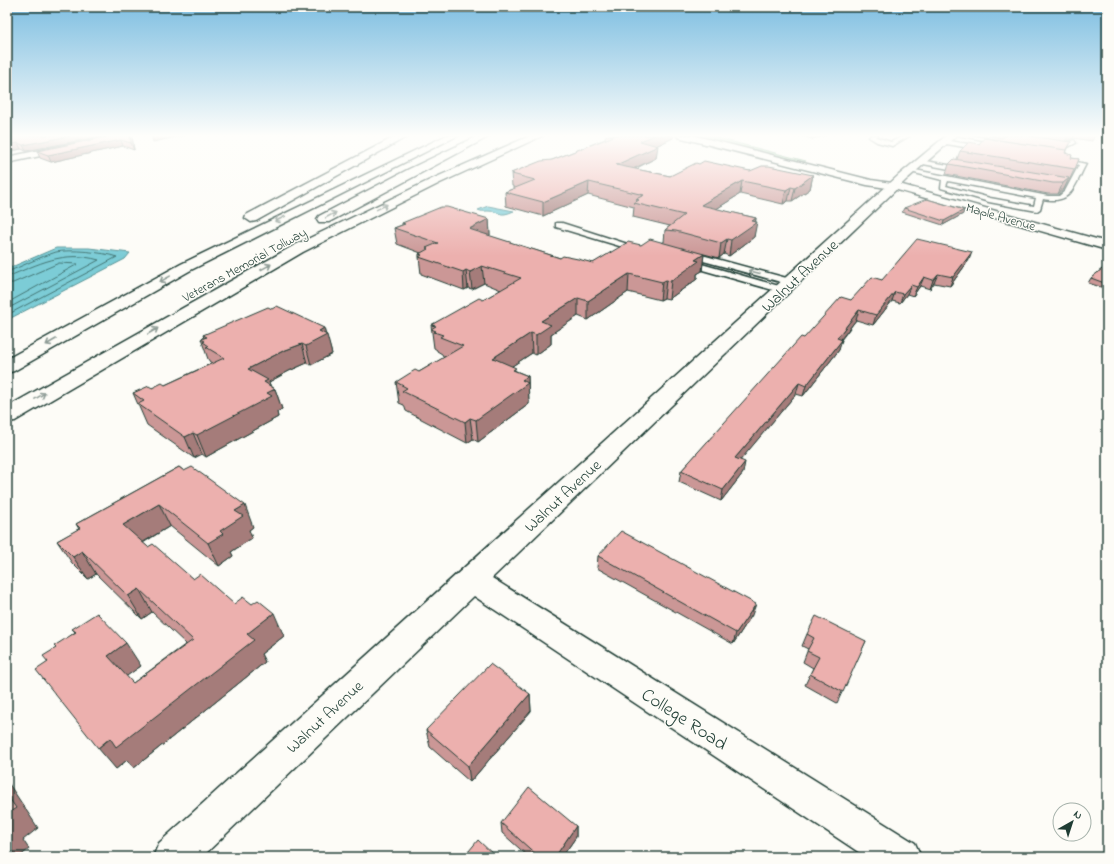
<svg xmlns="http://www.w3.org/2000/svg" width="1114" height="864" font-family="'Indie Flower',sans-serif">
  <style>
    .green { fill: #9adca7; stroke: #5c8c6e }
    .water { fill: #7cccd6; stroke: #579395 }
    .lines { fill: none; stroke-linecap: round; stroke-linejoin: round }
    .shore { stroke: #447675; stroke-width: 1 }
    .lane-casing { stroke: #1f3d34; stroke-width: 3 }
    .street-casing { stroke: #1f3d34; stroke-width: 3 }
    .secondary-casing { stroke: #1f3d34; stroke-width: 3 }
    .highway-casing { stroke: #1f3d34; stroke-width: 3 }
    .lane { fill: #fdfcf7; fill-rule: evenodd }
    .street { fill: #fdfcf7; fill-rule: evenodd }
    .secondary { fill: #fdfcf7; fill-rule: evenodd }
    .highway { fill: #fdfcf7; fill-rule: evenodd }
    .wall { fill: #cb9796; stroke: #1f3d34 }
    .shaded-wall { fill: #a57b7a; stroke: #1f3d34 }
    .building { fill: #ecb0ae; stroke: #1f3d34 }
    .oneway { stroke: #8e9c96 }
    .labels { text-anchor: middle; stroke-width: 3; stroke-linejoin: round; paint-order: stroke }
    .far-street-label { font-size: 13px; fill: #1f3d34; stroke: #fdfcf7 }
    .street-label { font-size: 16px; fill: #1f3d34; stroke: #fdfcf7 }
    .near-street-label { font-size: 19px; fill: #1f3d34; stroke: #fdfcf7 }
  </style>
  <rect width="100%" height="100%" fill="#fdfcf7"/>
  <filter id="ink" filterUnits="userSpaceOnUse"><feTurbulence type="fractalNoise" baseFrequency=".025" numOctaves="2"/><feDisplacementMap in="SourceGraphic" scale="8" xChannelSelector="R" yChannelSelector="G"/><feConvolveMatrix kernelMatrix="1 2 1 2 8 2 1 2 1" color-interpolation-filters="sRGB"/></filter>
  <g filter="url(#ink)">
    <!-- green -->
    <path class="green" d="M689,135h17l100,26 -2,1z"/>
    <!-- water -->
    <g class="water">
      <path d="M488,206l26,5c-16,7 -13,0 -26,0 -5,0 -6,1 -10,-1z"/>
      <path d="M56,248h33l41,5 -5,6 -118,61v-51z"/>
    </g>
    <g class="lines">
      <!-- shore -->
      <g class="shore">
        <path d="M7,272c16,-6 32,-15 49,-20 13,-3 47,0 61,5l-110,58"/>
        <path d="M7,277c32,-13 56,-27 92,-17l-92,49"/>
        <path d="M7,283h6l46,-20 19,1 -71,39"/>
      </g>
      <!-- lane casing -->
      <g class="lane-casing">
        <g id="lane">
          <path d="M872,135h6l-2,2 15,5 14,-7h6l-19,11 -15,-4 -8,-5z"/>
          <path d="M956,135h12l35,6 -3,2z"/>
          <path d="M943,140l39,6 3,2 -3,2 -41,-7z"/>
          <path d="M1074,140l2,3 -10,5 -16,-3 3,-2 12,1z"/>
          <path d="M1063,159l23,5c-12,22 -14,41 -43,35l-3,10 -3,2 -48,-9 -48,-14 1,-8 -35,-9 3,-2 138,27h11l6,-5 14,-26 -18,-3zM948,181l88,17 -2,8 -44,-8 -44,-12z"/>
          <path d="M920,160l45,8 3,2 -3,2 -47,-9z"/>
          <path d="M556,223h6l81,26 -7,2 -80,-24z"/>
          <path d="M685,252h6l103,28 1,2 -1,2h-6l-103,-28z"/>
          <path d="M685,261h6l95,27 1,2 -1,2h-6l-95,-27z"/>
        </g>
      </g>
      <!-- street casing -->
      <g class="street-casing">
        <g id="street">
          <path d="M113,135h18l-5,3 -119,25v-6z"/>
          <path d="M947,135h10l-50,44 -415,399 423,265 6,14h-55l-392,-261 -272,261h-49l6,-14 740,-668z"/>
        </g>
      </g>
      <!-- secondary casing -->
      <g class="secondary-casing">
        <path id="secondary" d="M676,135h16l179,45 28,4 208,58v8l-213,-61 -27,-4 -189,-48z"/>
      </g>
      <!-- highway casing -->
      <g class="highway-casing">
        <g id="highway">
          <path d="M398,135h12l-154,86 -5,1 -6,-4 1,-3z"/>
          <path d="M447,135h12l-268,135 -177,101 -7,2v-14l174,-95z"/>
          <path d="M480,135h12l-163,87h-10l-2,-3 2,-3 90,-47z"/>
          <path d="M532,135h12l-104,48 -137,69 -288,169 -8,1v-15l286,-161 139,-67z"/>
        </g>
      </g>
      <!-- lane -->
      <use href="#lane" class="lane"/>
      <!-- street -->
      <use href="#street" class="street"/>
      <!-- secondary -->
      <use href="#secondary" class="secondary"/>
      <!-- highway -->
      <use href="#highway" class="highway"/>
    </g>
    <!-- wall -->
    <g class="wall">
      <path d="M7,135h100l-81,16 -5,-2 -14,3z"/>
      <path d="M116,135h16l2,15 -11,-4 -72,16 -11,-4 -3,-7z"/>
      <path d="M606,135h67v3l-17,8v12l-21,11 35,7 80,-5 63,4 -3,14 -18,12h-4l-5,3 -43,-10 -24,15 40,9 -2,19 -25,19 -5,-2 -5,4 -15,-4 -2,17 -5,3v5l-28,20 -5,-1 -4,2 -32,-8 -40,28 -10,-4 -27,18v10l-15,11 -4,-2 -20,13 4,5 12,5 1,28 -51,38 -5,-3 -6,4 -61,-32 -2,-6 -5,-2 -3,-21 23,-10 26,-15 -2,-1 -1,-2 -5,-3v-1l-3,-2 -3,-23 52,-25 18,-10 -17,-7 -12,6 -4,-1 -4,2 -43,-16 -2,-17v-3l2,-1 -24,-9 -3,-16 8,-3v-2l87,-4 1,16 -1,1 71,22 33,5 48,-18 23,-3 1,-12 5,-4 -37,-9 1,-10 -46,-12 -45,21 -37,-10 -1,-14 10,-4h-2v-2h-1l-1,-13 41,-13 53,-21z"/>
      <path d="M790,135h37l-15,4 -10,-3z"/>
      <path d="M992,135h103l-3,6 -19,-3 -6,3 4,1 -5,11 5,5 8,1 -11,24h-1l-3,6 -6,5h-10l-102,-20 3,-10 8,-5 3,-8 19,-7 8,-6 5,-2z"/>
      <path d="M904,208l59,6 -20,11 -41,-13z"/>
      <path d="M969,260l-19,26 -16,-3 -4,6 -10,-3 -7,10 -6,-2 -7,9 -8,-2 -19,24 -17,-5 -15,20 -2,10 -36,46 -7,-2 -56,66 3,13 -22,28 -42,-19 2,-11 123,-133 47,-38 31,-20z"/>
      <path d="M1107,265v24l-19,-6 3,-5z"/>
      <path d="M326,334l6,20 -21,11 -4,-2 -18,8 -20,11 1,3 5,4 7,20 -5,3 1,5 -72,40 -4,-3 -8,4 -47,-33 -14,-32 19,-5 13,-3 47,-22 -2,-1 -2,-3 -7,-20 3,-1 -1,-3z"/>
      <path d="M179,467l74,60 -4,3 3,8 -21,14 2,4 -14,10 -49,-40 -27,17 5,4 45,32 41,25 50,32 -23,18 4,8 -131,106 -7,-8 -11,9 -68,-107 8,-14 19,-16 -3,-3 69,37 -15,10 7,7 53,-39 -34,-32 -10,7 -46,-45 -8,5 -16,-16 -15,-22 22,-12 -3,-5z"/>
      <path d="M598,556l154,59 -19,29 -136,-76z"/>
      <path d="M807,634l59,7 -29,62 -32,-18 8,-17 -10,-6 5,-13 -6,-3z"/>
      <path d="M530,694l1,17 -61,71 -40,-35 -4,-17z"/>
      <path d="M501,823l75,3v11l-14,20h-33l-27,-24z"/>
    </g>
    <!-- shaded-wall -->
    <g class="shaded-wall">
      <path d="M74,135h33l-81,16 -3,-6z"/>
      <path d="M130,135h2l2,15 -3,-7z"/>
      <path d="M151,135h34l-32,7z"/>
      <path d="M655,135h18v3l-33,15v-12z"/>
      <path d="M813,135h14l-15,4z"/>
      <path d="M1068,135h7l-2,3 -8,4z"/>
      <path d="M121,140l2,6 -72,16 -3,-7z"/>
      <path d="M18,143l3,6 -14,3v-7z"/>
      <path d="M658,146l-2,12 -40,19v-12z"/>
      <path d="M813,175l-3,14 -18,12 3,-13z"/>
      <path d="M1069,178l-5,11 -6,5 5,-11z"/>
      <path d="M742,181l-2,13 -41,26 2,-15z"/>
      <path d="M589,182l-1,13 -45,21v-14z"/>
      <path d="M791,187l-3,14 -5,3 3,-14z"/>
      <path d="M964,210l-1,4 -20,11 1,-4z"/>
      <path d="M756,218l-1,6 2,-2 -3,15 -25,19 2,-16 21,-19z"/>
      <path d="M489,219l1,16 -19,11 -2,-17z"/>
      <path d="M727,239l-3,15 -5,4 2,-15z"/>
      <path d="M972,252l-3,8 -19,26 3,-9z"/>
      <path d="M704,254l-2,17 -5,3v5l-28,20 2,-18 24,-21z"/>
      <path d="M482,266l2,17 -12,6 -2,-17z"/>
      <path d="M466,270l2,18 -4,2 -1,-18z"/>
      <path d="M629,274l-1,18 -40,28v-19z"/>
      <path d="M938,274l-4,9 -4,6 3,-9z"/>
      <path d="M924,277l-4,9 -7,10 4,-9z"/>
      <path d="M666,280l-2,18 -4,2 2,-18z"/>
      <path d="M911,285l-4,9 -7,9 3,-9z"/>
      <path d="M895,292l-3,9 -19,24 3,-10z"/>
      <path d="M578,298v18l-27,18v10l-15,11v-20l5,-14z"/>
      <path d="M859,310l-3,10 -22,28 3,-10z"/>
      <path d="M324,328l2,7h1l5,19 -21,11 -5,-19 13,-15z"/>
      <path d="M531,333l1,20 -38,25 -1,-20z"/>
      <path d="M842,340l-3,10 -36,46 3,-10z"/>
      <path d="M302,344l5,19 -18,8 -20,11 3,9 3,-2 7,20 -5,3 1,5 -72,40 -9,-22 51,-66 35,-18z"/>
      <path d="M528,376l1,28 -51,38 -2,-22 46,-40z"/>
      <path d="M799,383l-3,11 -63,75 2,-11z"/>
      <path d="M470,418l3,21 -6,4 -2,-21z"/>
      <path d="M193,433l9,21 -8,4 -9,-21z"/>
      <path d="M745,462l-2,11 -22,28 2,-11z"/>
      <path d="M159,504l11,22 -35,21 -12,-22z"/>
      <path d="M245,505l8,22 -4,3 3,8 -21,14 2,4 -14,10 -11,-23 27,-32z"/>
      <path d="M82,551l14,23 -8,5 -15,-22z"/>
      <path d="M139,589l13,23 -10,7 -14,-23z"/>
      <path d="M756,604l-4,11 -19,29 3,-11z"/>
      <path d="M274,613l10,23 -23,18 4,8 -131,106 -7,-8 -11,9 -18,-21z"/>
      <path d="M126,643l15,23 -17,12 -16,-22z"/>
      <path d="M530,694l1,17 -61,71 -2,-16z"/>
      <path d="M7,781l31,47 -15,12 6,9 -10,8h-12z"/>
      <path d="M576,826v11l-14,20h-7z"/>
    </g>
    <!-- building -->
    <g class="building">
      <path d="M7,135h67l-51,10 -5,-2 -11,2z"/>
      <path d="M116,135h14l1,8 -10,-3 -73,15 -11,-4z"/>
      <path d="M609,135h46l-15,6 18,5 -42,19 54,11 26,-13 3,1 5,-3 46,10 12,-5h7l44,9 -18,13 -4,-1 -5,3 -44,-9 -41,24 55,13 -4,3 5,1 -26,18 -4,-1 -6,4 -45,-12 -11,-1 19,-15 -50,-12 5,-3 -3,-1 8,-4 -55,-13 -46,20 -38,-10 30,-12 -23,-6h2l-3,-1 30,-12 11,-1 62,-24z"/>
      <path d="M1007,135h14l50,7 -5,9 -79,-13 2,-2 13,2z"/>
      <path d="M984,138l82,12 -1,3 7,2 -1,3 8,1 -4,10 -115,-18 9,-9 10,2z"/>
      <path d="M954,159l115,19 -6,5h-10l-104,-19z"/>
      <path d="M927,199l37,11 -20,11 -40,-13z"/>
      <path d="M441,207h6l42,12 -20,10 91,29 3,-2 15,3 15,4 35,-21 13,3 9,-6 54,15 -9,6 4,1 -28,20 -5,-1 -4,2 -33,-8 -41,27 -10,-3 -37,23 10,4 -15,10 -5,-2 -38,25 23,10 -3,2 15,6 -6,4 6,3 -52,37 -6,-2 -5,4 -63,-31 5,-3 -11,-6 19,-12 4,2 44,-26 -23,-9 3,-2 -9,-3 2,-1 -5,-2 5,-3 -5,-1 48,-27 4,2 38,-22 -39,-12 -12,6 -4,-2 -3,2 -44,-15 3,-2 -3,-1 9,-5 -2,-1 12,-5 -44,-15 11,-4 -3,-1z"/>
      <path d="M917,239l55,13 -19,25 -15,-3 -5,6 -9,-3 -7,10 -6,-2 -8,9 -8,-2 -19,23 -17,-5 -22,28 5,2 -36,46 -7,-3 -64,75 10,4 -22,28 -42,-19 120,-134 3,1 37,-41 10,3 21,-23 10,3z"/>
      <path d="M1107,265v19l-16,-6z"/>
      <path d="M277,306l47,22 -5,3 8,4 -21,11 -4,-2 -19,7 -35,18 20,11 -4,2 11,7 -8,4 5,3 -75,39 -4,-2 -8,4 -47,-33 6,-3 -11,-8 16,-7 3,2 10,-5 3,2 59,-27 -18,-11 3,-1 -6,-4 2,-1 -4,-2 6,-2 -4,-2 65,-28 4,2z"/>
      <path d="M179,467l5,4 8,-4 53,38 -10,6 8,5 -23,15 3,3 -15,9 -49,-39 -36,21 25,22 5,-3 40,35 7,-5 34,30 9,-7 9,7 6,-4 16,13 -27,21 7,6 -138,107 -6,-9 -12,10 -62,-78 12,-8 -5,-6 13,-8 -2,-2 22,-14 -4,-3 25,-16 29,30 -18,13 25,27 60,-43 -54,-51 -11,7 -46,-45 -9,6 -16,-16 23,-13 -4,-4z"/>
      <path d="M621,531l135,73 -20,29 -138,-77z"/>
      <path d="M816,616l50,25 -23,51 -33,-18 9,-17 -12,-6 7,-13 -7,-4z"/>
      <path d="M490,664l40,30 -62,72 -42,-36z"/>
      <path d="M529,787l47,39 -21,31h-16l-38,-34z"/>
      <path d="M7,795l9,13 -9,6z"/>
      <path d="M478,840l18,17h-32z"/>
    </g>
    <!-- one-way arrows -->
    <defs><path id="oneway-shaft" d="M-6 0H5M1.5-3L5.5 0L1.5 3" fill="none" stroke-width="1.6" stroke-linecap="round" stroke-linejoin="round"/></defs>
    <g class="oneway">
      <use href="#oneway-shaft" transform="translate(382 207) rotate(-26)"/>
      <use href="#oneway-shaft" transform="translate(331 215) rotate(-28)"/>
      <use href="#oneway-shaft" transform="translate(280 219) rotate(153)"/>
      <use href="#oneway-shaft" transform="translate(266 267) rotate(-29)"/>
      <use href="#oneway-shaft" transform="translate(754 272) rotate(-165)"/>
      <use href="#oneway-shaft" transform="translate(165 279) rotate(151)"/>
      <use href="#oneway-shaft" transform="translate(153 331) rotate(-30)"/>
      <use href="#oneway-shaft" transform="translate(51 342) rotate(150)"/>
      <use href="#oneway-shaft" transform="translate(40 396) rotate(-31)"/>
    </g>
  </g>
  <!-- sky -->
  <linearGradient id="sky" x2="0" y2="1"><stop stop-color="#7dbee1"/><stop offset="0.53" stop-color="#fefefb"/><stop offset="1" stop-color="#fefefb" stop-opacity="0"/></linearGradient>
  <rect width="1114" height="256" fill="url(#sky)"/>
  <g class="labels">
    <!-- far-street labels -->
    <g class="far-street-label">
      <text transform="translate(1001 216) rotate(16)" y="5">Maple Avenue</text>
      <text transform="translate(244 264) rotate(-29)" y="5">Veterans Memorial Tollway</text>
    </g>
    <!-- street labels -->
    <g class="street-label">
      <text transform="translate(799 275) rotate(-43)" y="6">Walnut Avenue</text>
      <text transform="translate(562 495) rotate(-43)" y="6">Walnut Avenue</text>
      <text transform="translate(324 716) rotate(-43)" y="6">Walnut Avenue</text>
    </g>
    <!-- near-street labels -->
    <g class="near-street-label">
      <text transform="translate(685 718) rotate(33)" y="7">College Road</text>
    </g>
  </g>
  <!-- margin -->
  <rect width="1114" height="864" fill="none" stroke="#fdfcf7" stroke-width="24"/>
  <rect x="12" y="12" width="1090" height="840" fill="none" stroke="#1f3d34" stroke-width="1.5" filter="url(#ink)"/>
  <!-- north arrow -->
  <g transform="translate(1072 822) rotate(39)"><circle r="19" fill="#fdfcf7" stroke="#a4b0a9"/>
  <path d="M0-3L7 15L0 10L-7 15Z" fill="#1f3d34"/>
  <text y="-6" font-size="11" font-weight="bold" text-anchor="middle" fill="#1f3d34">N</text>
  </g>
</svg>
